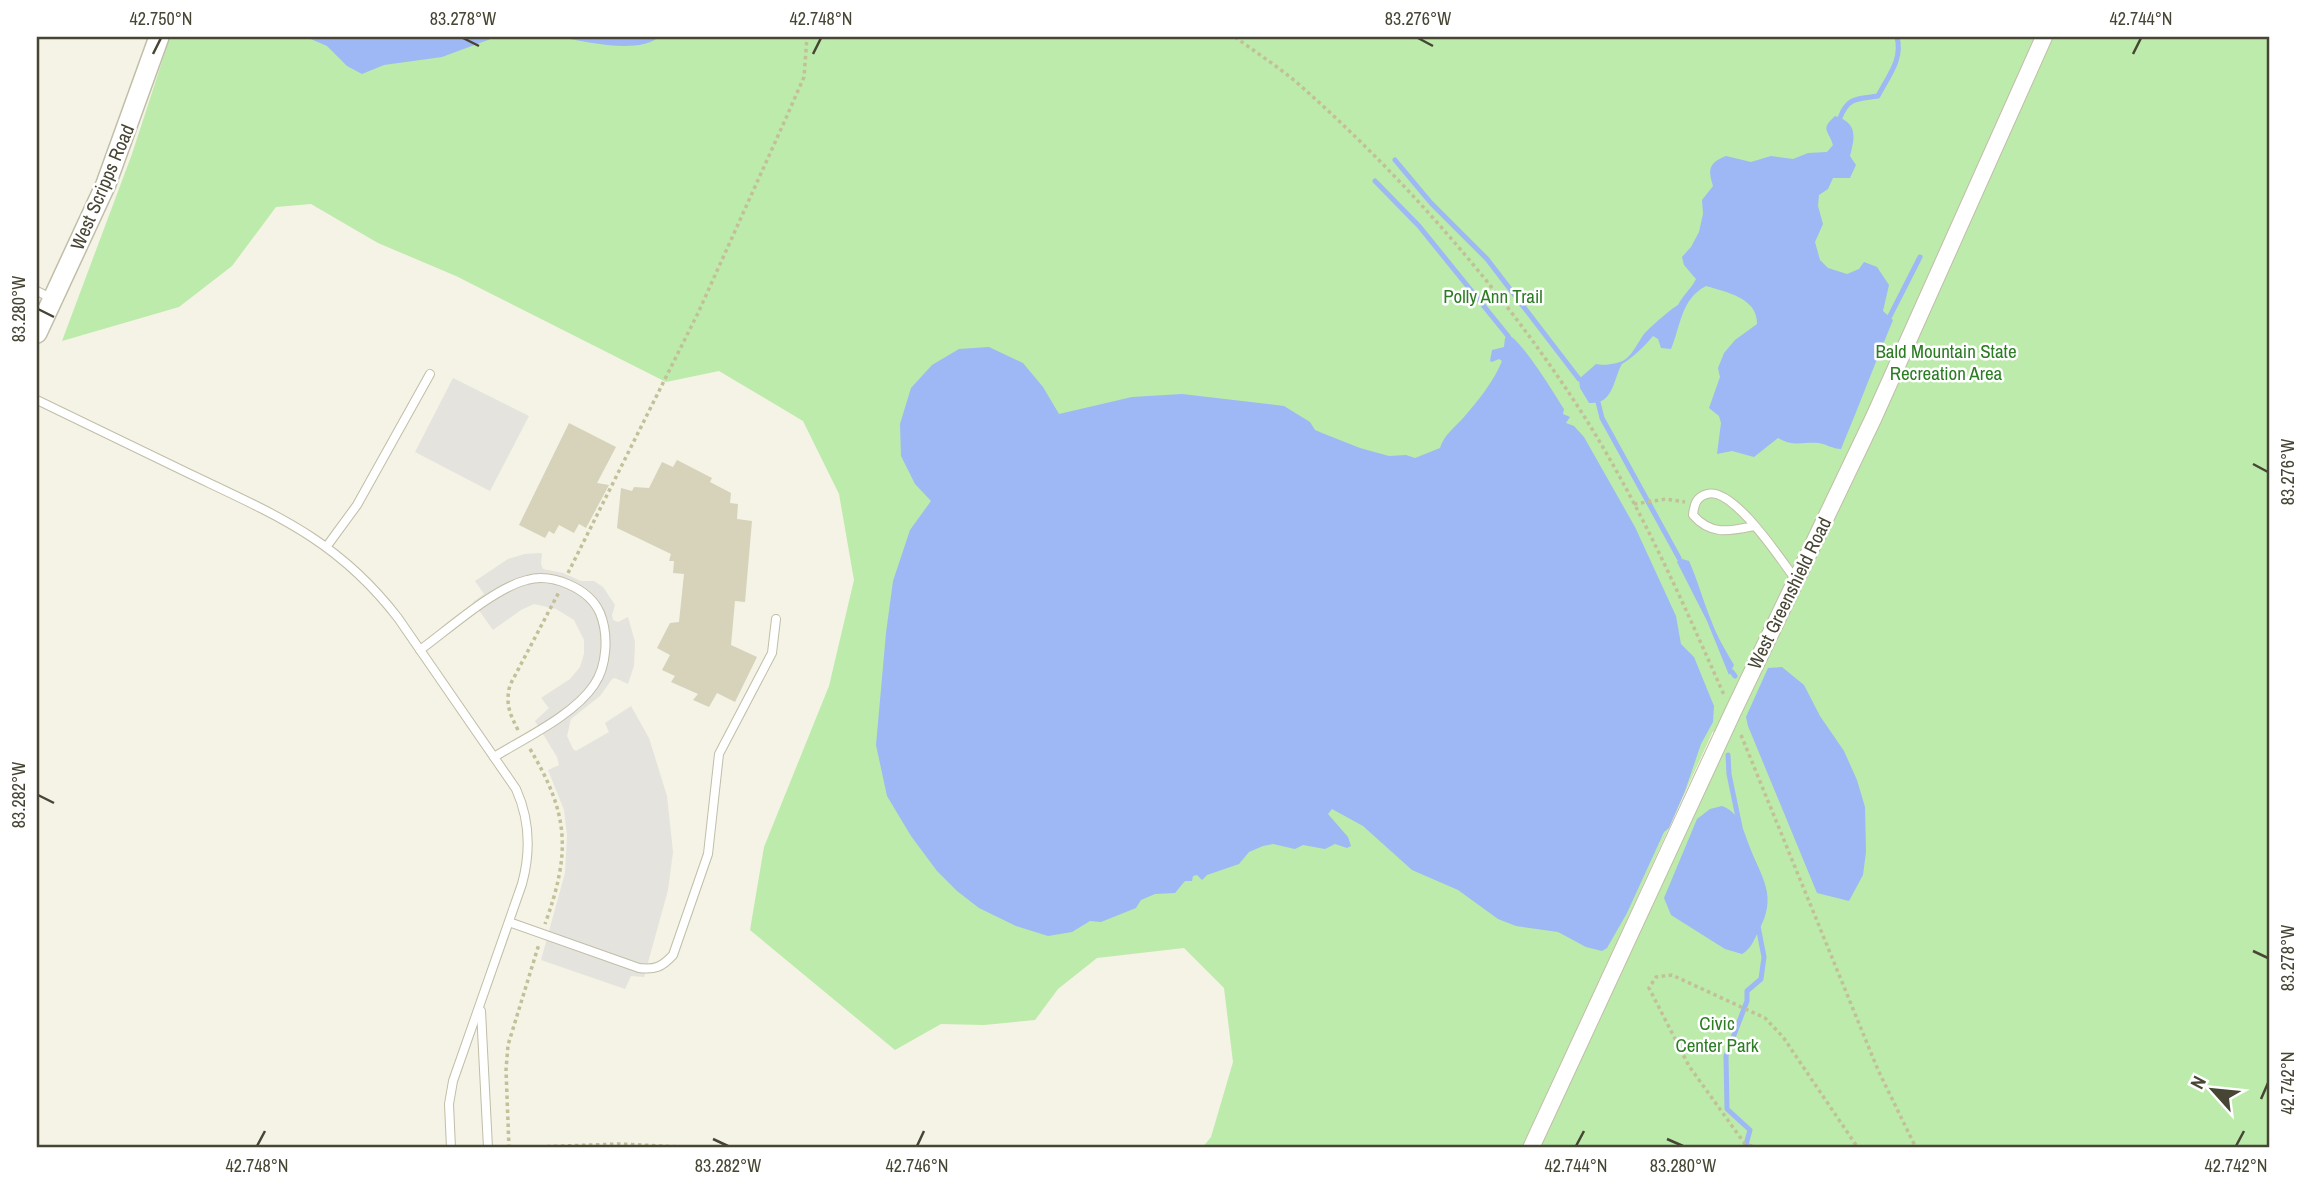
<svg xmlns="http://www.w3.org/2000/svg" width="2307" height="1185" font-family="'Archivo Narrow',sans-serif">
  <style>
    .green { fill: #bcebab }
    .parking { fill: #e4e3de }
    .water { fill: #9db8f4 }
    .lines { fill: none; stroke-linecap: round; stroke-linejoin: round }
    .stream { stroke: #9db8f4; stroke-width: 5 }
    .building { fill: #d6d3ba }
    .service-casing { stroke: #c0bea7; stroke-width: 10 }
    .minor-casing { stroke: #c0bea7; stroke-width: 18 }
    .tertiary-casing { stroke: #c0bea7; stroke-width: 22 }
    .path { stroke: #c2c098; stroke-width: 3.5; stroke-dasharray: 3.5 3.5; stroke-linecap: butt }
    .service { stroke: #fff; stroke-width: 8 }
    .minor { stroke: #fff; stroke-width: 16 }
    .tertiary { stroke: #fff; stroke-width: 19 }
    .ticks { fill: none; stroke: #474534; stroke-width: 2.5 }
    .labels { text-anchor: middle; stroke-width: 5; stroke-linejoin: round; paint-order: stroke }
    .street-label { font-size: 19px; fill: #474534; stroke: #fff }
    .park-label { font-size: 19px; fill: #2c7c24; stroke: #fff }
    .neatline { fill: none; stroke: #474534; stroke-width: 2.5 }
    .ticks-label { font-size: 18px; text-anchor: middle; fill: #474534 }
  </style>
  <rect width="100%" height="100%" fill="#f4f3e5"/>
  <!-- green -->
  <path class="green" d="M170,37h2100v1111h-732l185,-395 -10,-22 -190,417h-321l9,-11 22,-75 -9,-74 -40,-40 -87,10 -39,31 -23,31 -51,5 -43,-1 -46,26 -145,-120 14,-83 65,-161 25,-106 -15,-86 -36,-73 -84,-50 -53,11 -210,-106 -78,-33 -67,-39 -35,3 -44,59 -53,41 -117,34 70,-187z"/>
  <!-- parking -->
  <g class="parking">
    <path d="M453,378l76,38 -39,75 -75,-39z"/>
    <path d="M542,553l-1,11 2,5 20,4 18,8h13l9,6 12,18 -3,10 1,5 5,2 10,-5 7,25 -1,24 -6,18 -13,-6 -3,1 -12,17 -29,23 -4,17 6,13 3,2 33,-19 -4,-9 26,-17 18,32 18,58 6,56 -5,38 -24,87 -13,-1 -6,13 -84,-29 24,-87 2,-38 -3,-25 -16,-40 11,-5 -2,-8 -22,-36 14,-13 -8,-10 29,-19 10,-12 4,-13v-14l-10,-20 -18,-11 -22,-5 -13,6 -28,20 -20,-28 11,-8 -9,-13 33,-22 17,-5z"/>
  </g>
  <!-- water -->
  <g class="water">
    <path d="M306,37h223h-33l-54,20 -58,8 -22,9 -15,-8 -20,-20z"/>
    <path d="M558,37h101c-22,18 -74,4 -101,0z"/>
    <path d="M1835,116c23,7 20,21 15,40l6,9 -6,13h-17l-5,11 -9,6 -1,11 5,18 -8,18 5,18 8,8 19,6 12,-5 5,-7 13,5 12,18 -6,26 10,9c-18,43 -34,86 -52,129 -8,0 -15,-5 -23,-6 -17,-1 -24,4 -40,-5l-24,19 -22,-6 -15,3 4,-31 -2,-7 -10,-8 11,-31 -2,-9 6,-15 11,-13 22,-16c1,-26 -31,-32 -51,-38 -25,13 -25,39 -35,63l-10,-1 -3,-9 -5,-3c-8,10 -21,22 -31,28 -9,15 -8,41 -33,39l-9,-15 -1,-9 17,-15c8,2 25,0 31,-6 6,-5 12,-17 17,-24 4,-5 28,-26 34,-29 5,-10 13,-16 18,-26l-12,-14 -2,-8 9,-10 8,-15 4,-18 -1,-14 11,-14c-5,-16 -5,-23 13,-30l25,6 20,-6 22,3 15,-6 19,-1 6,-7c-5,-16 -13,-15 2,-29z"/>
    <path d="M1509,335c15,9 45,58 55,74l-1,5 7,3 -4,6 8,3 10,11 51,90 41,89 5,28 13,13 20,49 -1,16 -12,22 -16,47 -16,37 -5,4 -37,81 -20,35 -5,3 -16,-4 -28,-15 -42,-6 -18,-7 -40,-29 -46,-20 -49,-44 -31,-17 -4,5 20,23 3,9 -4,2 -12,-4 -10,5 -22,-4 -8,4 -22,-5 -10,2 -14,6 -10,12 -32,11 -5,5 -5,-5 -4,1 -1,5h-7l-10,12 -20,1 -14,6 -5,8 -35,14 -11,-1 -18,11 -24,4 -32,-10 -37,-18 -22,-17 -20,-20 -26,-35 -24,-40 -11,-51 10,-112 7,-52 17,-51 21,-29 -16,-17 -14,-28 -1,-32 11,-36 21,-23 27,-16 30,-2 34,16 20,24 16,27 73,-17 50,-3 102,12 26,16 5,8 7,3 38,15 29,8 17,-1 9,3 25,-10c4,-13 15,-21 24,-31 14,-16 30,-36 38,-56l-3,-2 -7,3 -2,-1 2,-11 12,-3 1,-9z"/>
    <path d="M1679,558l10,3c9,20 14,40 22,59 6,17 15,31 23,45l-5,10 -22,-54 -30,-59z"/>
    <path d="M1782,667l22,18 16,31 24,35 13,29 8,27 1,45 -3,23 -14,26 -32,-8 -69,-167 -2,-9 22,-49z"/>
    <path d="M1722,806c17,6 21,23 27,39 12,33 30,50 9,87 -4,8 -7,17 -16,22l-17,-5 -54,-34 -7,-17 33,-79 13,-10z"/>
  </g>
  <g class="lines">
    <!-- stream -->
    <g class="stream">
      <path d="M1840,118c8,-22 19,-19 38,-22 10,-20 25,-36 19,-59"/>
      <path d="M1395,160l36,43 56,56 92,120"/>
      <path d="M1375,181l44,45 89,110"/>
      <path d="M1890,316l30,-59"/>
      <path d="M1598,402l4,16 77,140"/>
      <path d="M1732,672l3,4"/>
      <path d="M1728,755l1,19 11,53"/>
      <path d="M1745,1148l5,-18 -23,-21 -1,-53 21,-55v-10l14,-12 3,-22 -6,-31"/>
    </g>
  </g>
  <!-- building -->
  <g class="building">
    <path d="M569,423l47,24 -19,36 12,2 -23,43 -7,-4 -5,9 -15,-8 -5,9 -5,-3 -4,7 -26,-13z"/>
    <path d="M677,460l35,18 -2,4 21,11 -1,10 8,1 -1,15 15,2 -7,81 -10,-1 -4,44 26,12 -22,45 -18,-9 -8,14 -16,-7 5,-6 -27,-12 4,-6 -13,-6 8,-15 -13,-7 13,-25 9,-1 5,-48 -11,-1 1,-12h-5l2,-7 -54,-26 4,-40 11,3 2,-4 15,1 13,-26 11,5z"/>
  </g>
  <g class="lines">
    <!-- service casing -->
    <g class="service-casing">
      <g id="service">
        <path d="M37,291l16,8"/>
        <path d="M37,400c51,25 102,49 153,74 86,41 148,66 208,144l118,171c14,31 15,62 6,95l-69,197 -4,23 2,44"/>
        <path d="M1754,526c-24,5 -43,10 -61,-11 1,-10 3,-18 14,-21 26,-8 74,66 89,86"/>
        <path d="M327,546l30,-41 73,-131"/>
        <path d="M420,650c29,-21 74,-62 107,-70 25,-7 62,8 73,33 9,22 7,53 -6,72 -20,30 -69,53 -100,72"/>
        <path d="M509,922l130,46c16,2 23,-1 34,-13l35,-101 11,-100 53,-101 4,-34"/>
        <path d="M481,1011l7,137"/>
      </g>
    </g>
    <!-- minor casing -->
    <g class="minor-casing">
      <path id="minor" d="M1531,1148l201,-434 142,-297 170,-380"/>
    </g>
    <!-- tertiary casing -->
    <g class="tertiary-casing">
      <path id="tertiary" d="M37,333l69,-149 53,-147"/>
    </g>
    <!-- path -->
    <g class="path">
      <path d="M1235,37c23,17 47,32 68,51 98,87 191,193 264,302 64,95 111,201 157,305"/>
      <path d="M1634,504l32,-5 19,3"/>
      <path d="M568,573l130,-260 88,-195 18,-41 3,-40"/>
      <path d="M518,730c-8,-16 -13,-26 -8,-45l49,-93"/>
      <path d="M1741,735l137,335 38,78"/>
      <path d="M530,749c39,65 41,103 15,175"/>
      <path d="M505,1148l115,-4 83,4"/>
      <path d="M509,1148l-3,-78 2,-25 31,-101"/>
      <path d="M1759,1148l-14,-4 -56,-78 -40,-78 7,-11 16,-2 93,43 18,19 75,111"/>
    </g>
    <!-- service -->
    <use href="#service" class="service"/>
    <!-- minor -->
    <use href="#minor" class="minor"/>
    <!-- tertiary -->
    <use href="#tertiary" class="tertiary"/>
  </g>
  <!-- ticks -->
  <path class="ticks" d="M463,38l16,8M1418,38l15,8M153,54l8,-16M813,54l8,-16M2133,54l8,-16M38,309l16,8M2253,464l15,8M38,795l16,8M2253,951l15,7M2261,1099l7,-16M713,1139l15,7M1667,1139l16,7M257,1146l8,-15M917,1146l7,-15M1576,1146l8,-15M2236,1146l8,-15"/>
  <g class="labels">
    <!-- street labels -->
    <g class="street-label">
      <text transform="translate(102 187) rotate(-67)" y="7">West Scripps Road</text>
      <text transform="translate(1789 593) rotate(-64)" y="7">West Greenshield Road</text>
    </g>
    <!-- park labels -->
    <g class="park-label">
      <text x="1493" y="303">Polly Ann Trail</text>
      <text x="1946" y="358">Bald Mountain State<tspan x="1946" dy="22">Recreation Area</tspan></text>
      <text x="1717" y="1030">Civic<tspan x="1717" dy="22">Center Park</tspan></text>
    </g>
  </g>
  <!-- border -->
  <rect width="2307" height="1185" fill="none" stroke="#ffffff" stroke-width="77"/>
  <!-- north arrow -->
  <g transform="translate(2213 1090) rotate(297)" stroke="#ffffff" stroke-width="5" paint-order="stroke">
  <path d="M0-5L12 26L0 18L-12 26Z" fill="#474534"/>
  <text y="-10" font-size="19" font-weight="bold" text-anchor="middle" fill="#474534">N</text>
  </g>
  <rect x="38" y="38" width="2230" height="1108" class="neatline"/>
  <g class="ticks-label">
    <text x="161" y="25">42.750°N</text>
    <text x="463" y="25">83.278°W</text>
    <text x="821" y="25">42.748°N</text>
    <text x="1418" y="25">83.276°W</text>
    <text x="2141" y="25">42.744°N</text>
    <text transform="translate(19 309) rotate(-90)" y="6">83.280°W</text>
    <text transform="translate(2288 472) rotate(-90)" y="6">83.276°W</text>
    <text transform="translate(19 795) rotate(-90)" y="6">83.282°W</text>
    <text transform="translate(2288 958) rotate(-90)" y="6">83.278°W</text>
    <text transform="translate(2288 1083) rotate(-90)" y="6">42.742°N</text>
    <text x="257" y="1172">42.748°N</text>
    <text x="728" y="1172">83.282°W</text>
    <text x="917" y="1172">42.746°N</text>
    <text x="1576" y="1172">42.744°N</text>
    <text x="1683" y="1172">83.280°W</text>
    <text x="2236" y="1172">42.742°N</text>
  </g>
</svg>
